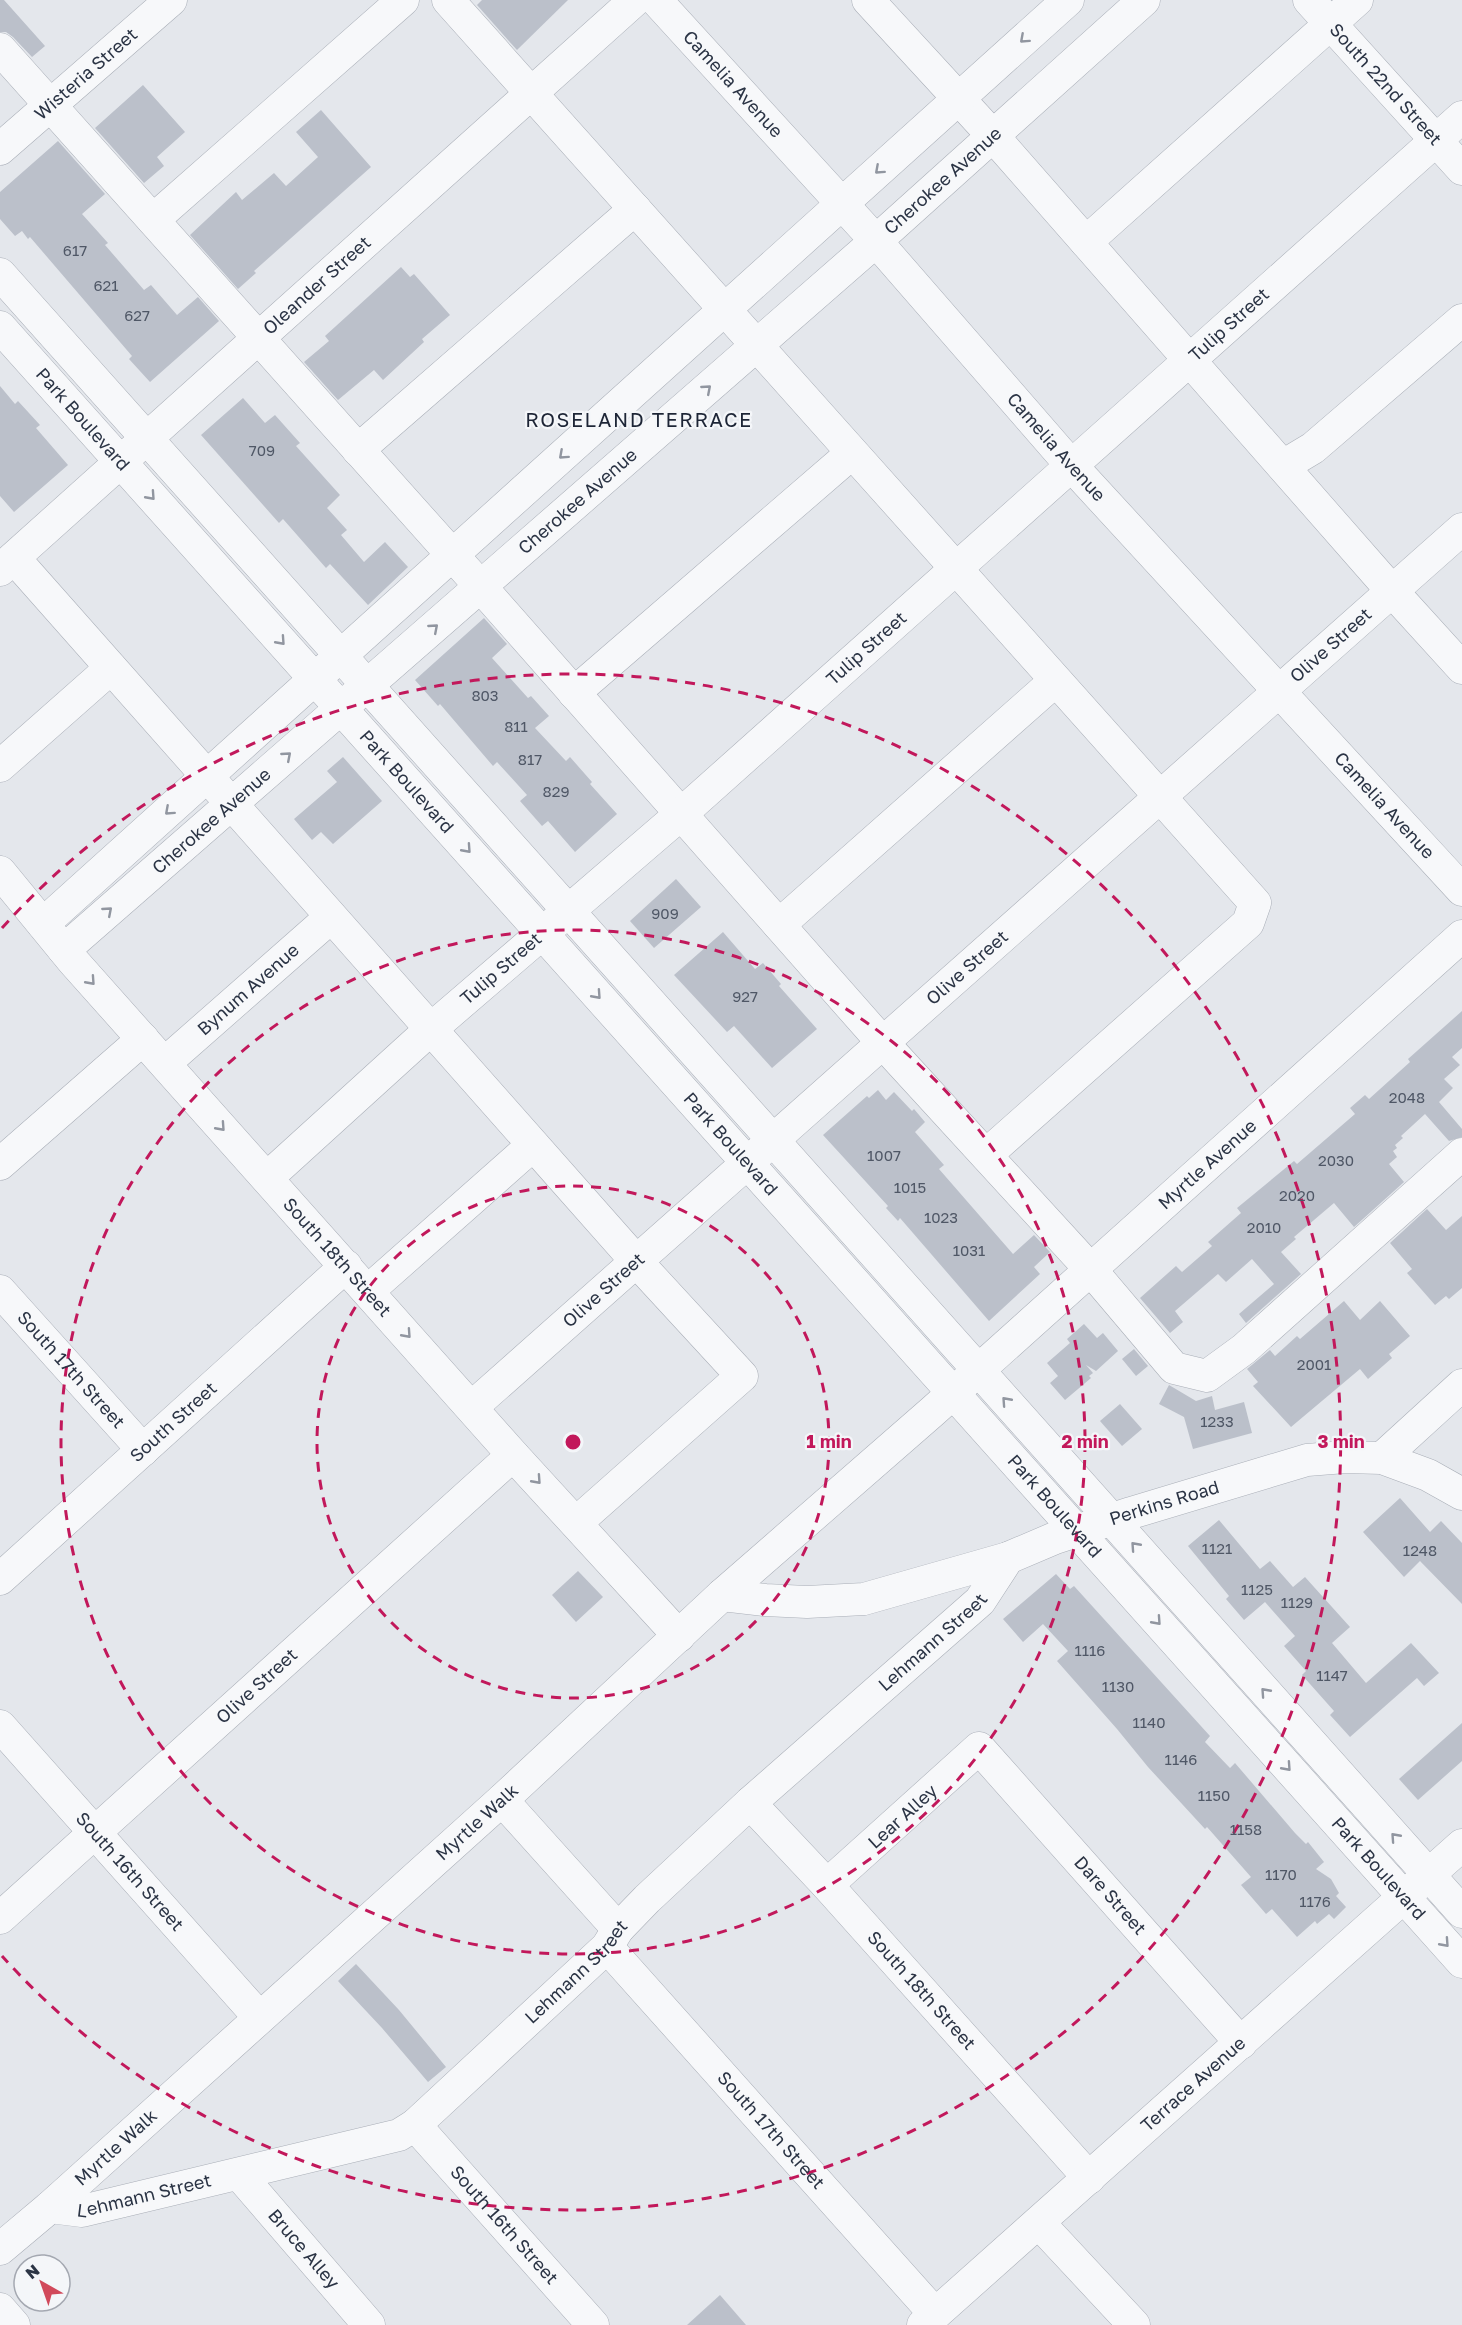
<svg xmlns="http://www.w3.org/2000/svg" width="1462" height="2325" font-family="'Golos Text',sans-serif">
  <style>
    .building { fill: #bbc0ca }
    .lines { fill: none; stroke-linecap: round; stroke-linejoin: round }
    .minor-casing { stroke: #a9aeb7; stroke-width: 33 }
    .minor { stroke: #f7f8fa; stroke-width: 32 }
    .oneway { stroke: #9196a0 }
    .ring { fill: none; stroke: #c2185b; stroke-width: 3; stroke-dasharray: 10 8 }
    .labels { text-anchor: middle; stroke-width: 4.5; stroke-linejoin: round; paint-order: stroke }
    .number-label { font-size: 15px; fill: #4f5766 }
    .street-label { font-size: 18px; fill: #2b3445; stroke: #f4f6f9 }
    .neighbourhood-label { font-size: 20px; letter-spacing: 1.5px; fill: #1d2536; stroke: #f4f6f9 }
    .centre { fill: #c2185b; stroke: #f4f6f9; stroke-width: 3 }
    .ring-label { font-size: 18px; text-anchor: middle; font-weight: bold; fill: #c2185b; stroke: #f4f6f9; stroke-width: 4.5; stroke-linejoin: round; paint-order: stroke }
  </style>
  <rect width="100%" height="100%" fill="#e4e7ec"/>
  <!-- building -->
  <g class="building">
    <path d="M0,0h4l41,46 -13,11 -19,-20 -7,-5h-6z"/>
    <path d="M482,0h86l-51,50 -40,-45z"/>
    <path d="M143,85l42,47 -28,25 7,9 -20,17 -49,-55z"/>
    <path d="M321,110l50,57 -117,104 2,2 -18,16 -48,-54 46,-43 6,8 32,-27 12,13 32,-29 -22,-25z"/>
    <path d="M58,141l47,53 -23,20 26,29 -3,2 39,45 7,-5 26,30 21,-18 21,24 -69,61 -21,-23 3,-3 -102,-119 -2,2 -6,-8 -7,5 -15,-17v-27z"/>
    <path d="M401,267l9,10 4,-3 36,41 -28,24 2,3 -41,38 -9,-10 -36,30 -34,-38 25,-21 -4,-5z"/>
    <path d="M0,386l15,18 3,-3 22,24 -4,3 32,37 -54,47 -14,-16z"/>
    <path d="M243,398l22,25 10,-8 25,28 -4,3 44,49 -13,13 20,22 -6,5 23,27 21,-20 23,25 -40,38 -38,-41 -4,4 -43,-49 -4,4 -78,-88z"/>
    <path d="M484,618l23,26 -15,14 36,40 3,-2 18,20 -14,12 31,33 4,-4 22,25 -2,2 27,30 -42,38 -27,-31 -6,5 -22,-25 7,-6 -30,-33 -4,4 -53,-62 -2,2 -23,-26z"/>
    <path d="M343,757l39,44 -49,43 -12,-12 -9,8 -18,-21 43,-37 -10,-11z"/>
    <path d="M676,879l25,28 -47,41 -24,-27z"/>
    <path d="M723,932l32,37 8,-6 18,21 -2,2 38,43 -45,39 -38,-42 -7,6 -53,-57z"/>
    <path d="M1462,1011v37l-10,9 8,8 -16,14 9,9 -14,14 23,27v8l-13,4 -24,-27 -24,22 2,2 -8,7 2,3 -4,3 4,6 -8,7 15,18 -50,45 -20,-24 -40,34 2,2 -15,13 20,22 -55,49 -7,-9 35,-30 -22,-25 -26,23 -8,-8 -43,37 8,11 -13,11 -30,-35 36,-32 6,6 30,-26 -4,-4 33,-29 -4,-5 57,-47 3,3 58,-50 -5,-6 15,-13 4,4 41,-37 -2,-3z"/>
    <path d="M878,1090l8,10 8,-8 18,19 2,-2 11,13 -10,10 29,33 -5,4 74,85 21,-19 16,17 -16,15 6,7 -51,47 -89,-103 -2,3 -12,-13 2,-2 -65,-71 44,-39 2,2z"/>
    <path d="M1427,1209l19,21 16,-14v72l-13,11 -3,-3 -11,9 -28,-32 5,-4 -22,-26z"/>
    <path d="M1344,1301l16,19 20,-19 30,35 -21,18 3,4 -24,21 -8,-10 -69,58 -38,-41 5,-4 -11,-13 23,-19 5,6 22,-20 3,3z"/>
    <path d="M1084,1324l13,14 6,-5 15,18 -22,20 -10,-6 7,8 -4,3 2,2 -26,22 -15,-17 8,-7 -11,-13 23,-20 -3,-4z"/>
    <path d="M1134,1349l14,17 -12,10 -14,-17z"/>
    <path d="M1169,1385l27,16 16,-5 3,14 29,-8 8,31 -59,16 -9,-32 -25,-13z"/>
    <path d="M1120,1404l22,25 -20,17 -22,-25z"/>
    <path d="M1400,1498l30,34 11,-11 21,22v61l-42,-43 -16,16 -41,-45z"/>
    <path d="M1219,1520l41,49 10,-8 23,26 12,-10 45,50 -18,16 34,40 45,-40 28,30 -15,13 -7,-8 -67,59 -20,-22 4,-4 -32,-36 4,-4 -22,-25 11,-10 -30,-34 -21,18 -18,-21 3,-3 -41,-50z"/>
    <path d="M578,1571l25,26 -27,25 -24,-27z"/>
    <path d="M1056,1574l14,15 4,-3 136,150 -5,6 25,26 5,-5 60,70 11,11 2,-2 16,20 -8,7 15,10 8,14 -3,3 10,11 -12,12 -5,-5 -12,10 -2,-3 -18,16 -25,-28 -6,5 -25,-29 10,-8 -44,-50 -2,2 -57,-62 -31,-38 -60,-68 11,-10 -25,-27 -20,18 -20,-23z"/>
    <path d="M1462,1723v38l-44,39 -19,-21z"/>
    <path d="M356,1964l43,46 47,57 -18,15 -46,-54 -44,-47z"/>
    <path d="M720,2295l26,30h-59z"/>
  </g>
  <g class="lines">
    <!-- minor casing -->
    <g class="minor-casing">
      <g id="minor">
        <path d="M448,0c270,300 537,603 807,903l-7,20 -262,232"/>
        <path id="s1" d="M656,0l220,241 194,223 392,426"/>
        <path d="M868,0l125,136 399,455 70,77"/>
        <path id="s2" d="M1309,0l153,169"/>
        <path d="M0,49l481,538 402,456 208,227 83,98 33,8 37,-27 218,-195"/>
        <path id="s3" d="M0,149l171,-149"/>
        <path d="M153,220l250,-220"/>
        <path d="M1086,242l271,-242"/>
        <path d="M0,274l1462,1638"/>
        <path id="s4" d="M0,327l1462,1635"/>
        <path d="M358,450l277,-241"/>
        <path d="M1283,466l30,-18 149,-128"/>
        <path d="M14,558l623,704 105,114 -166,147"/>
        <path id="s5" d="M0,570l635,-570"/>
        <path d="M574,693l278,-240"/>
        <path d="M0,766l111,-98"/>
        <path id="s6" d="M0,872l73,89 440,494 166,181"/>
        <path d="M43,924l1025,-924"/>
        <path d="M779,925l276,-244"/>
        <path id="s7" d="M64,950l812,-709 268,-241"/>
        <path id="s8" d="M165,1063l166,-146"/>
        <path d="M0,1164l143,-125"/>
        <path id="s9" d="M267,1178l164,-149 250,-215 781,-697"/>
        <path id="s10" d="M0,1291l143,159"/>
        <path d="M368,1291l165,-146"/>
        <path id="s11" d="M472,1407l990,-878"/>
        <path d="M1382,1458l80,-73"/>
        <path id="s12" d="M0,1579l346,-313"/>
        <path id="s13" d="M722,1595l43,5 42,2 57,-3 144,-41 47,-20 76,-25 176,-53 38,-3 37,1 46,17 34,19"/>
        <path id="s14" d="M0,1726l259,291"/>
        <path d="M502,1800l116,129"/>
        <path id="s15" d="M750,1803l77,82 262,293"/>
        <path id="s16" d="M827,1885l152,-137 262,295"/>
        <path id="s17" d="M0,1918l513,-463"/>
        <path id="s18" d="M607,1947l328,367"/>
        <path id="s19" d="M415,2125l178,200"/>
        <path id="s20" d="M239,2174l130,151"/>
        <path id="s21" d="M50,2207l32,4 317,-76 16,-10 192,-178 11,-18 29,-30 103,-96 230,-202 28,-43"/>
        <path d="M1039,2223l95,102"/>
        <path id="s22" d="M0,2249l50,-42 452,-407 220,-205 211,-184 529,-475"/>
        <path d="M0,2309l14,16"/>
        <path id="s23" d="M923,2325l539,-480"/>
      </g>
    </g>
    <!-- minor -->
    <use href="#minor" class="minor"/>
  </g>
  <!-- one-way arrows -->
  <defs><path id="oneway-chevron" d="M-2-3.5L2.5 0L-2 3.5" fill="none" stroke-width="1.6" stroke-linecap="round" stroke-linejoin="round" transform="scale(1.5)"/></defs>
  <g class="oneway">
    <use href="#oneway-chevron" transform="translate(1024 39) rotate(138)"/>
    <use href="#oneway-chevron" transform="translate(879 170) rotate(138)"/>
    <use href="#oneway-chevron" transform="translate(707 389) rotate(-41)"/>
    <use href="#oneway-chevron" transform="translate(563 455) rotate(138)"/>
    <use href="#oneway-chevron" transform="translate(151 496) rotate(48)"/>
    <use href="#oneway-chevron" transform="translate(434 628) rotate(-41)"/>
    <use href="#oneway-chevron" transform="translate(281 641) rotate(48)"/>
    <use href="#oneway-chevron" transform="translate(287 756) rotate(-41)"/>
    <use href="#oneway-chevron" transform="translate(169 811) rotate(138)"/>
    <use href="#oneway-chevron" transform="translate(467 849) rotate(48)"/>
    <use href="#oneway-chevron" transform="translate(108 911) rotate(-41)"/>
    <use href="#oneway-chevron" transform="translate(91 981) rotate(48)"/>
    <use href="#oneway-chevron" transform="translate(597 995) rotate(48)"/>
    <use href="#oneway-chevron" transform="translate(221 1127) rotate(48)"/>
    <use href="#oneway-chevron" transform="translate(407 1334) rotate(48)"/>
    <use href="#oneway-chevron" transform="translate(1006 1401) rotate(-132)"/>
    <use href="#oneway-chevron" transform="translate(537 1480) rotate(48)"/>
    <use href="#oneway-chevron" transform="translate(1135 1546) rotate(-132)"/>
    <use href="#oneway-chevron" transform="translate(1157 1621) rotate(48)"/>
    <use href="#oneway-chevron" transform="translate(1265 1692) rotate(-132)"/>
    <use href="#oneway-chevron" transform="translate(1287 1767) rotate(48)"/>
    <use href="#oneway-chevron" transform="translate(1395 1837) rotate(-132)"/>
    <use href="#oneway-chevron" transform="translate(1445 1943) rotate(48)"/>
  </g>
  <!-- distance rings -->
  <g class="ring">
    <circle cx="573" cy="1442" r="256"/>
    <circle cx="573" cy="1442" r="512"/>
    <path d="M2 928A768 768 0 1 1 2 1956"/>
  </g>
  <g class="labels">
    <!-- number labels -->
    <g class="number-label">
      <text x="75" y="256">617</text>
      <text x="106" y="291">621</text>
      <text x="137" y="321">627</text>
      <text x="262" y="456">709</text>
      <text x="485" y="701">803</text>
      <text x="516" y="732">811</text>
      <text x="530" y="765">817</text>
      <text x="556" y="797">829</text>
      <text x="665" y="919">909</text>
      <text x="745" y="1002">927</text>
      <text x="1407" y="1103">2048</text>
      <text x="884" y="1161">1007</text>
      <text x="1336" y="1166">2030</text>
      <text x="910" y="1193">1015</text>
      <text x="1297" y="1201">2020</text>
      <text x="941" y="1223">1023</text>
      <text x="1264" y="1233">2010</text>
      <text x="969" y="1256">1031</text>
      <text x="1314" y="1370">2001</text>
      <text x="1217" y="1427">1233</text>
      <text x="1217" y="1554">1121</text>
      <text x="1420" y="1556">1248</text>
      <text x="1257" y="1595">1125</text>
      <text x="1297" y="1608">1129</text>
      <text x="1090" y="1656">1116</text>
      <text x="1332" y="1681">1147</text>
      <text x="1118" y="1692">1130</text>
      <text x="1149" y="1728">1140</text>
      <text x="1181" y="1765">1146</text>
      <text x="1214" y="1801">1150</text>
      <text x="1246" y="1835">1158</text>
      <text x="1281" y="1880">1170</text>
      <text x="1315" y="1907">1176</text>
    </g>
    <!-- street labels -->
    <g class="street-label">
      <text dy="6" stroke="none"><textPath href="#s3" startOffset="114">Wisteria Street</textPath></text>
      <text dy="6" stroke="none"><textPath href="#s2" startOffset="114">South 22nd Street</textPath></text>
      <text dy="6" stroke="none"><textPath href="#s1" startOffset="114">Camelia Avenue</textPath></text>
      <text dy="6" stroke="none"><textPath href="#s7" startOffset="1168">Cherokee Avenue</textPath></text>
      <text dy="6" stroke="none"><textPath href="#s5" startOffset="426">Oleander Street</textPath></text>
      <text dy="6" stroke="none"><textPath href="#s9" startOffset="1286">Tulip Street</textPath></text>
      <text dy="6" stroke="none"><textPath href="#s4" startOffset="124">Park Boulevard</textPath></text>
      <text dy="6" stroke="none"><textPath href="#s1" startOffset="600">Camelia Avenue</textPath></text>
      <text dy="6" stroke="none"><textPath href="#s7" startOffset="682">Cherokee Avenue</textPath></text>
      <text dy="6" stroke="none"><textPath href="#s11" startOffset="1148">Olive Street</textPath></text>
      <text dy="6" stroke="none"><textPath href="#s9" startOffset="800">Tulip Street</textPath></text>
      <text dy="6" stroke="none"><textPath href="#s4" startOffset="610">Park Boulevard</textPath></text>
      <text dy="6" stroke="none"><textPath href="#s1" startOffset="1086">Camelia Avenue</textPath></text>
      <text dy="6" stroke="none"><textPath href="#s7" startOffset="196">Cherokee Avenue</textPath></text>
      <text dy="6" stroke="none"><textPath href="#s11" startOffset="662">Olive Street</textPath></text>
      <text dy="6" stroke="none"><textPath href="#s9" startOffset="314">Tulip Street</textPath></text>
      <text dy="6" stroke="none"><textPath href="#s8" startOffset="111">Bynum Avenue</textPath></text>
      <text dy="6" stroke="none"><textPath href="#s4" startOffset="1096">Park Boulevard</textPath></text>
      <text dy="6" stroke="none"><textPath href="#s22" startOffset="1623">Myrtle Avenue</textPath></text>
      <text dy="6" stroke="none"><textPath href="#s6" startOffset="512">South 18th Street</textPath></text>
      <text dy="6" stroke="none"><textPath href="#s11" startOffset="176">Olive Street</textPath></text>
      <text dy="6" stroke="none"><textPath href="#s10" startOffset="106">South 17th Street</textPath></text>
      <text dy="6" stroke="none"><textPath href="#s12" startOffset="234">South Street</textPath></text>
      <text dy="6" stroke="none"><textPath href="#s13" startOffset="458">Perkins Road</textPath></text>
      <text dy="6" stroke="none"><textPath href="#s4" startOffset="1582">Park Boulevard</textPath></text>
      <text dy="6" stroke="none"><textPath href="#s21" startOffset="1086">Lehmann Street</textPath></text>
      <text dy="6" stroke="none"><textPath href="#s17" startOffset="346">Olive Street</textPath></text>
      <text dy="6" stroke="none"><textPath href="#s16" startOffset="102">Lear Alley</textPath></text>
      <text dy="6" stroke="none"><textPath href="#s22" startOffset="640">Myrtle Walk</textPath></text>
      <text dy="6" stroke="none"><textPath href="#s4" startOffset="2068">Park Boulevard</textPath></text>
      <text dy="6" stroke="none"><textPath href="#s14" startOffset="195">South 16th Street</textPath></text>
      <text dy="6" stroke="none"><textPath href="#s16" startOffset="402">Dare Street</textPath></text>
      <text dy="6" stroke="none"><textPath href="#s21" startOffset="600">Lehmann Street</textPath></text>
      <text dy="6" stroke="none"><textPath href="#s15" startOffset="254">South 18th Street</textPath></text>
      <text dy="6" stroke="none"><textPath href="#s23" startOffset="362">Terrace Avenue</textPath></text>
      <text dy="6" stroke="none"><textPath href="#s18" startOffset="246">South 17th Street</textPath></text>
      <text dy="6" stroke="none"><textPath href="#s22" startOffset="154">Myrtle Walk</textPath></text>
      <text dy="6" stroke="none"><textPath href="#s21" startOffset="96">Lehmann Street</textPath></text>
      <text dy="6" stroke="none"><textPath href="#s19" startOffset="134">South 16th Street</textPath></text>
      <text dy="6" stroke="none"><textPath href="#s20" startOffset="99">Bruce Alley</textPath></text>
    </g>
    <!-- neighbourhood labels -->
    <g class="neighbourhood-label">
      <text x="639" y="427">ROSELAND TERRACE</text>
    </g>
  </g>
  <circle cx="573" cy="1442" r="9" class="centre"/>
  <g class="ring-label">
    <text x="829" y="1448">1 min</text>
    <text x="1085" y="1448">2 min</text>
    <text x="1341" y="1448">3 min</text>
  </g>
  <!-- north arrow -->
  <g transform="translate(42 2283) rotate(320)"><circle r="28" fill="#f4f6f9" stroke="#a4a8b1" stroke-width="1.5"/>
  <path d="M0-4.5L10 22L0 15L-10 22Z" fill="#d1495b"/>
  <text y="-9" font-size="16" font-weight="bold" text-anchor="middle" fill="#2b3445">N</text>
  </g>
</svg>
